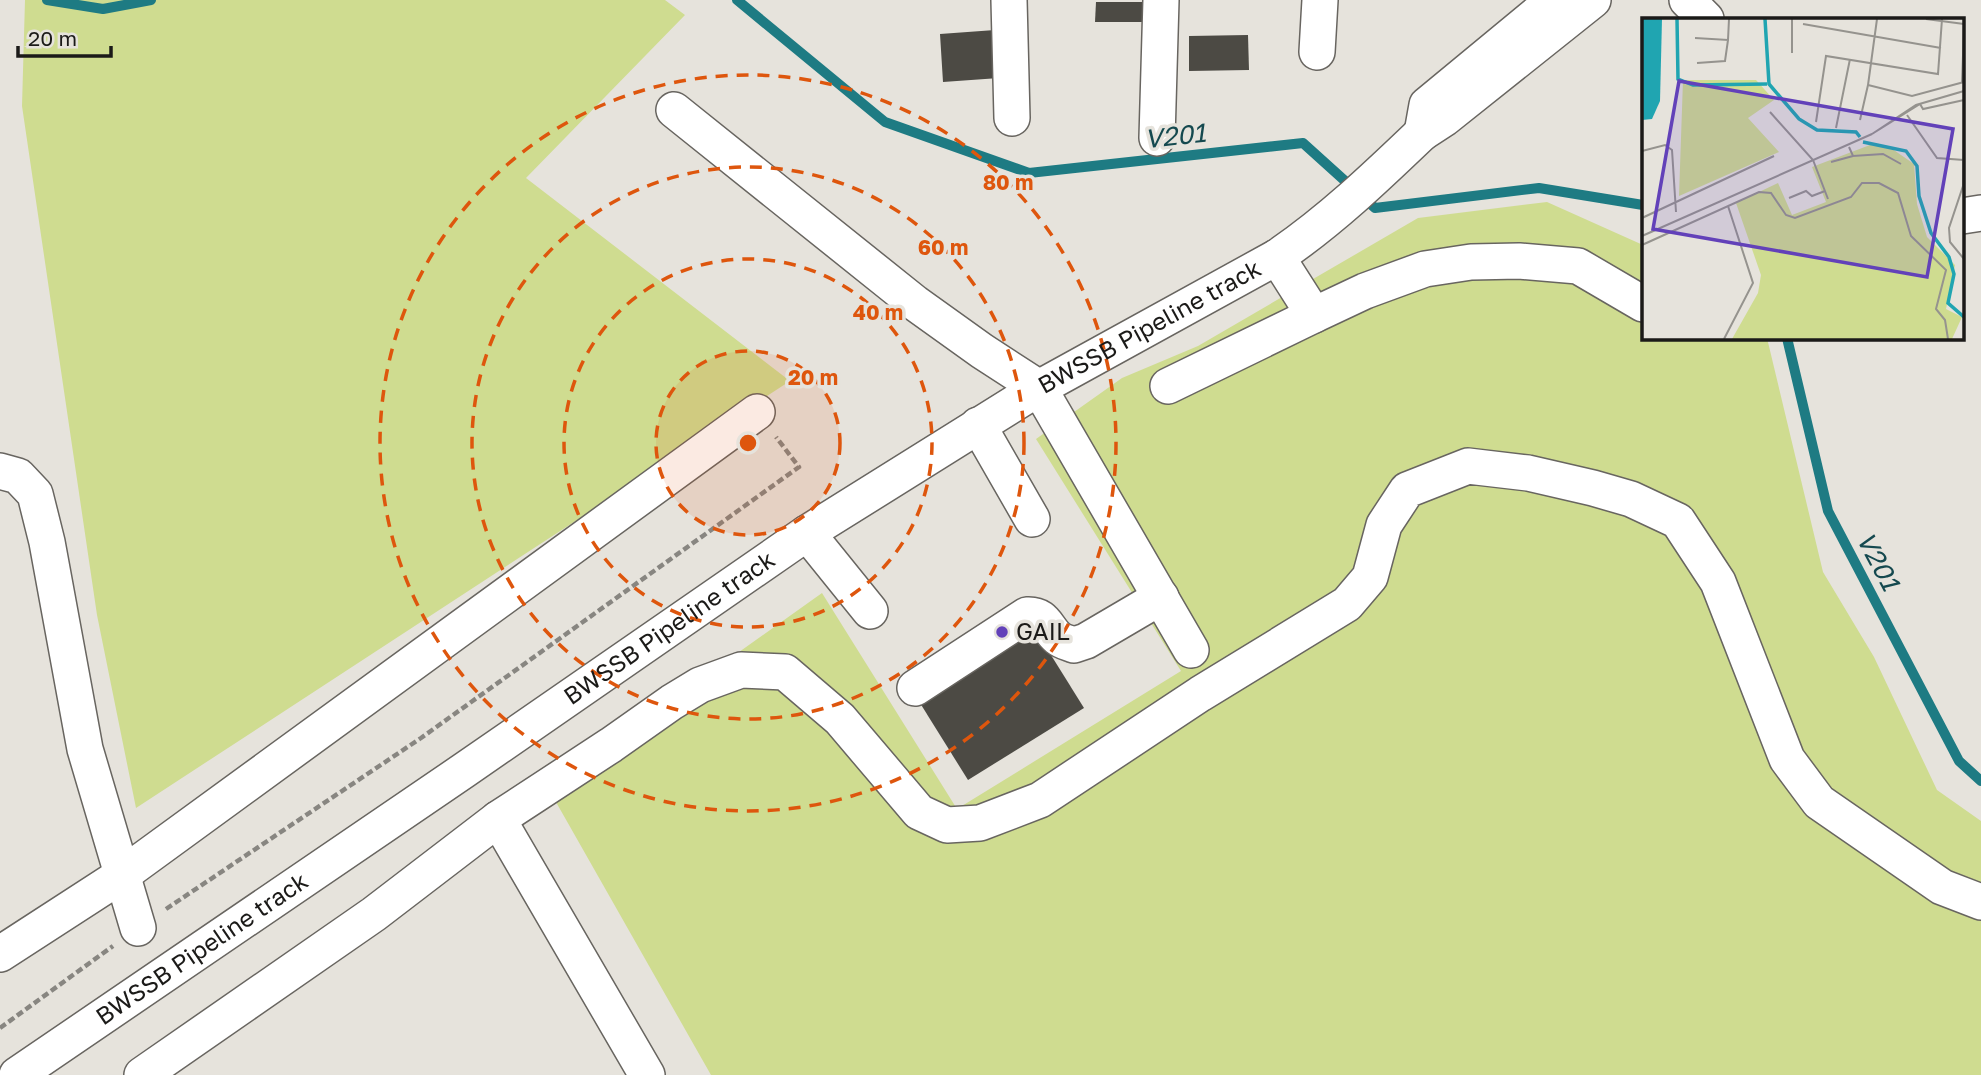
<svg xmlns="http://www.w3.org/2000/svg" width="1981" height="1075" font-family="'Golos Text',sans-serif">
  <style>
    .green { fill: #cfdc90 }
    .lines { fill: none; stroke-linecap: round; stroke-linejoin: round }
    .stream { stroke: #1e7b83; stroke-width: 10 }
    .building { fill: #4c4a44 }
    .minor-casing { stroke: #686560; stroke-width: 38 }
    .path { stroke: #888681; stroke-width: 4.5; stroke-dasharray: 7 3.5; stroke-linecap: butt }
    .minor { stroke: #fff; stroke-width: 35 }
    .ring { fill: none; stroke: #de560d; stroke-width: 3.5; stroke-dasharray: 12 9 }
    .poi-dot { fill: #6241b9; stroke: #e6e3dc; stroke-width: 2.5 }
    .labels { text-anchor: middle; stroke-width: 7; stroke-linejoin: round; paint-order: stroke }
    .street-label { font-size: 24px; fill: #1b1a18; stroke: #e6e3dc }
    .poi-label { font-size: 24px; fill: #1b1a18; stroke: #e6e3dc; text-anchor: start }
    .water-label { font-size: 26px; font-style: italic; fill: #15494f; stroke: #e6e3dc }
    .inset-river { fill: none; stroke: #20a5b1; stroke-width: 3.5 }
    .inset-road { fill: none; stroke: #95938e; stroke-width: 2 }
    .view { fill: #6241b9; fill-opacity: 0.15; stroke: #6241b9; stroke-width: 3.5 }
    .inset-edge { fill: none; stroke: #1b1a18; stroke-width: 3.5 }
    .centre { fill: #de560d; stroke: #e6e3dc; stroke-width: 3.5 }
    .ring-label { font-size: 21px; text-anchor: middle; font-weight: bold; fill: #de560d; stroke: #e6e3dc; stroke-width: 7; stroke-linejoin: round; paint-order: stroke }
  </style>
  <rect width="100%" height="100%" fill="#e6e3dc"/>
  <!-- green -->
  <g class="green">
    <path d="M25,0h640l20,15 -159,163 264,203 -654,427 -39,-193 -75,-509z"/>
    <path d="M1547,202l96,43v93h124l56,234 51,85 63,133 44,31v254h-1270l-163,-287 274,-195 135,216 224,-138 -145,-232 86,-61 76,-32 220,-128z"/>
  </g>
  <g class="lines">
    <!-- stream -->
    <g class="stream">
      <path d="M47,0l56,9 48,-9"/>
      <path d="M737,0l148,122 144,51 274,-30 72,65 164,-20 104,17"/>
      <path d="M1787,338l41,173 131,250 22,20"/>
    </g>
  </g>
  <!-- building -->
  <g class="building">
    <path d="M1096,2h48v20h-49z"/>
    <path d="M995,30l4,48 -56,4 -3,-48z"/>
    <path d="M1248,35l1,35 -60,1v-35z"/>
    <path d="M1031,623l53,85 -116,72 -53,-85z"/>
  </g>
  <g class="lines">
    <!-- minor casing -->
    <g class="minor-casing">
      <g id="minor">
        <path d="M1009,0l3,118"/>
        <path d="M1554,0l-127,105 -5,28 23,-15 148,-118"/>
        <path d="M1687,0l19,19"/>
        <path d="M1317,52l3,-52"/>
        <path d="M674,110l241,193 67,48 57,37 152,262"/>
        <path d="M1157,138l4,-138"/>
        <path d="M1962,216l19,-3"/>
        <path d="M1277,257l37,58 51,-24 60,-22 46,-7 48,-1 59,5 65,38"/>
        <path d="M1168,386l146,-71"/>
        <path d="M978,425l54,94"/>
        <path d="M0,471l18,5 17,18 12,48 38,207 53,179"/>
        <path d="M807,533l63,78"/>
        <path d="M915,688l112,-73c19,-1 19,13 31,23 5,4 11,5 16,7l12,-4 75,-44"/>
        <path d="M498,819l149,256"/>
        <path d="M0,954l122,-79 635,-463"/>
        <path id="s1" d="M17,1075l446,-304 344,-238 232,-145 238,-131c53,-36 99,-80 145,-124"/>
        <path d="M142,1075l232,-161 124,-95 113,-74 61,-43 28,-17 41,-15 44,2 55,47 79,93 28,13 33,-2 60,-23 160,-106 147,-90 23,-27 14,-52 23,-35 61,-24 60,7 65,15 38,11 47,22 40,61 69,177 32,43 123,85 39,15"/>
      </g>
    </g>
    <!-- path -->
    <g class="path">
      <path d="M166,909l255,-171 378,-271 -23,-30"/>
      <path d="M0,1028l113,-82"/>
    </g>
    <!-- minor -->
    <use href="#minor" class="minor"/>
  </g>
  <!-- distance rings -->
  <circle cx="748" cy="443" r="92" fill="#de560d" fill-opacity=".12"/>
  <g class="ring">
    <circle cx="748" cy="443" r="92"/>
    <circle cx="748" cy="443" r="184"/>
    <circle cx="748" cy="443" r="276"/>
    <circle cx="748" cy="443" r="368"/>
  </g>
  <!-- markers -->
  <circle class="poi-dot" cx="1002" cy="632" r="7"/>
  <g class="labels">
    <!-- street labels -->
    <g class="street-label">
      <text dy="8" stroke="none"><textPath href="#s1" startOffset="1358">BWSSB Pipeline track</textPath></text>
      <text dy="8" stroke="none"><textPath href="#s1" startOffset="791">BWSSB Pipeline track</textPath></text>
      <text dy="8" stroke="none"><textPath href="#s1" startOffset="224">BWSSB Pipeline track</textPath></text>
    </g>
    <!-- poi labels -->
    <g class="poi-label">
      <text x="1016" y="640">GAIL</text>
    </g>
    <!-- water labels -->
    <g class="water-label">
      <text transform="translate(1175 136) rotate(-6)" y="9">V201</text>
      <text transform="translate(1878 561) rotate(62)" y="9">V201</text>
    </g>
  </g>
  <!-- overview -->
  <g transform="translate(1642 18)">
    <rect width="322" height="322" fill="#e6e3dc"/>
    <path d="M41,62h73l18,20 -26,18 31,34 -100,44zM228,127l18,1 26,18 3,40 10,33 28,28 -9,44 16,8 -10,22h-220l26,-46 3,-18 -25,-72 42,-20 14,32 34,-13 -14,-35z" fill="#cfdc90"/>
    <path d="M0,1h20l-2,82 -8,18 -10,1z" fill="#20a5b1"/>
    <path class="inset-river" d="M35,1l1,60 15,6 74,-1M123,1l4,65 30,35 18,11 39,2 4,5M221,124l43,9 11,15 2,30 12,37 18,24 5,17 -6,29 16,14"/>
    <path class="inset-road" d="M150,1v34M235,1l-9,66 44,11 52,-14M284,1l38,5M161,6l138,24M53,20l33,2 1,-21M55,45l28,-2 3,-21M320,65l2,-55M278,86l-48,30 44,-29 48,-14M278,86l3,5 41,-9M128,94l43,48 15,39M265,97l30,43 27,2M218,102l8,-35M174,104l10,-66 112,18 4,-55M322,109l-1,59 -14,42 1,14 14,17M194,110l14,-69M207,129l4,9 30,-2 18,10M0,133l23,-6 7,5 4,62M189,144l22,-6M147,180l17,-7 6,5 13,-5M0,200l132,-62M0,218l230,-102M0,227l117,-53 12,1 15,22 9,3 56,-21 11,-14h17l19,10 13,43 35,34 -10,39 9,11 3,19M82,321l29,-56 -25,-77"/>
    <path class="view" d="M37,63l274,48 -26,148 -274,-48z"/>
    <rect width="322" height="322" class="inset-edge"/>
  </g>
  <circle cx="748" cy="443" r="10" class="centre"/>
  <g class="ring-label">
    <text x="1008" y="190">80 m</text>
    <text x="943" y="255">60 m</text>
    <text x="878" y="320">40 m</text>
    <text x="813" y="385">20 m</text>
  </g>
  <!-- scale -->
  <path d="M18 46v10h93v-10" fill="none" stroke="#1b1a18" stroke-width="3.5"/>
  <text x="28" y="46" font-size="21" fill="#1b1a18" stroke="#e6e3dc" stroke-width="5" paint-order="stroke">20 m</text>
</svg>
